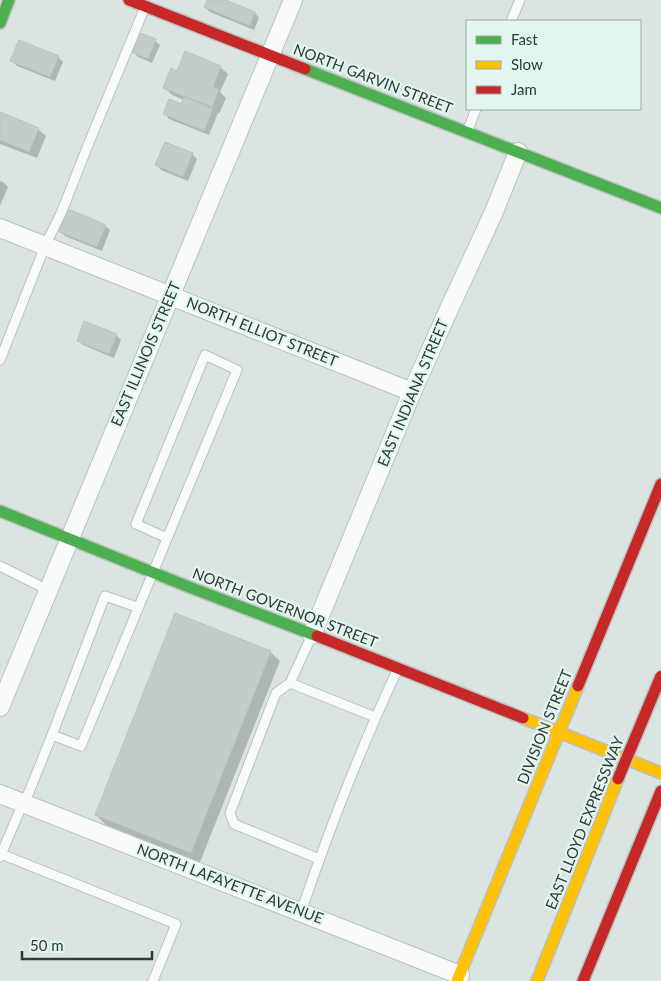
<svg xmlns="http://www.w3.org/2000/svg" width="661" height="981" font-family="Lato,sans-serif">
  <style>
    .shadow { fill: #0003 }
    .building { fill: #c4ccca; stroke: #bac2c0 }
    .lines { fill: none; stroke-linecap: round; stroke-linejoin: round }
    .lane-casing { stroke: #b9c2bf; stroke-width: 11 }
    .street-casing { stroke: #b9c2bf; stroke-width: 20 }
    .fast-casing { stroke: #b9c2bf; stroke-width: 14 }
    .slow-casing { stroke: #b9c2bf; stroke-width: 14 }
    .jam-casing { stroke: #b9c2bf; stroke-width: 14 }
    .lane { stroke: #f9fbfa; stroke-width: 9 }
    .street { stroke: #f9fbfa; stroke-width: 18 }
    .fast { stroke: #4caf50; stroke-width: 11 }
    .slow { stroke: #ffc107; stroke-width: 11 }
    .jam { stroke: #c62828; stroke-width: 11 }
    .jam-bridge-casing { stroke: #b9bfbe; stroke-width: 14; stroke-linecap: butt }
    .jam-bridge { stroke: #c62828; stroke-width: 11 }
    .labels { text-anchor: middle; stroke-width: 4.5; stroke-linejoin: round; paint-order: stroke }
    .street-label { font-size: 15px; fill: #313937; stroke: #e2f6f0 }
  </style>
  <rect width="100%" height="100%" fill="#dae4e1"/>
  <!-- shadow -->
  <g class="shadow">
    <path d="M208,0h15l32,13 4,5 -5,12 -44,-18 -5,-5z"/>
    <path d="M155,41l5,4 -8,18 -14,-6 -4,-5z"/>
    <path d="M58,57l5,5 -8,19 -38,-15 -5,-5z"/>
    <path d="M220,67l8,7 -8,18 6,6 -7,16 -1,-1 -9,22 -40,-16 -4,-5 17,-8 2,-6 -12,-5 -8,-8 14,-15z"/>
    <path d="M0,113l38,16 8,7 -9,22 -37,-14z"/>
    <path d="M192,154l5,5 -9,22 -27,-11 -4,-5z"/>
    <path d="M0,181l3,1 5,5 -8,19z"/>
    <path d="M105,226l5,4 -8,21 -37,-15 -4,-4z"/>
    <path d="M116,335l5,5 -7,18 -31,-13 -5,-5z"/>
    <path d="M270,652l10,9 -80,201 -94,-37 -10,-10z"/>
  </g>
  <!-- building -->
  <g class="building">
    <path d="M207,0h19l29,12 -5,14 -46,-19z"/>
    <path d="M140,33l16,6 -8,20 -16,-7z"/>
    <path d="M19,40l40,16 -9,21 -40,-16z"/>
    <path d="M185,51l36,15 -8,21 6,2 -7,18 -49,-19 8,-20 6,3z"/>
    <path d="M184,97l29,12 -9,22 -41,-17 6,-15 12,5z"/>
    <path d="M0,112l39,16 -10,24 -29,-12z"/>
    <path d="M165,142l28,11 -10,24 -28,-12z"/>
    <path d="M68,209l38,16 -9,22 -38,-15z"/>
    <path d="M84,321l33,13 -8,20 -32,-13z"/>
    <path d="M175,613l96,38 -80,202 -96,-38z"/>
  </g>
  <g class="lines">
    <!-- lane casing -->
    <g class="lane-casing">
      <g id="lane">
        <path d="M511,21l9,-21"/>
        <path d="M467,132l9,-23"/>
        <path d="M0,360l45,-114 17,-35 26,-66 57,-138"/>
        <path d="M0,566l48,24"/>
        <path d="M312,635l-22,48 -14,10 -46,120 4,11 85,35"/>
        <path d="M290,683l85,34"/>
        <path d="M52,735l29,11c51,-126 104,-251 156,-376l-32,-15 -69,169 31,14"/>
        <path d="M1,854l175,70 -23,57"/>
        <path d="M0,857l23,-54 6,-11 23,-57 53,-139 32,11"/>
        <path d="M301,912c28,-82 59,-163 96,-241"/>
      </g>
    </g>
    <!-- street casing -->
    <g class="street-casing">
      <g id="street">
        <path d="M0,228l412,164"/>
        <path d="M312,635l100,-243 37,-83 44,-95 25,-62"/>
        <path d="M0,707c96,-236 196,-471 293,-707"/>
        <path d="M0,794l460,181"/>
      </g>
    </g>
    <!-- fast casing -->
    <g class="fast-casing">
      <g id="fast">
        <path d="M0,23l9,-23"/>
        <path d="M305,69l356,139"/>
        <path d="M0,511l189,76 128,49"/>
      </g>
    </g>
    <!-- slow casing -->
    <g class="slow-casing">
      <g id="slow">
        <path d="M523,718l138,55"/>
        <path d="M457,981l121,-295"/>
        <path d="M537,981l81,-202"/>
      </g>
    </g>
    <!-- jam casing -->
    <g class="jam-casing">
      <g id="jam">
        <path d="M129,0l176,69"/>
        <path d="M317,636l206,82"/>
        <path d="M578,686l83,-202"/>
        <path d="M583,981l78,-190"/>
      </g>
    </g>
    <!-- lane -->
    <use href="#lane" class="lane"/>
    <!-- street -->
    <use href="#street" class="street"/>
    <!-- fast -->
    <use href="#fast" class="fast"/>
    <!-- slow -->
    <use href="#slow" class="slow"/>
    <!-- jam -->
    <use href="#jam" class="jam"/>
    <!-- jam-bridge casing -->
    <g class="jam-bridge-casing">
      <path id="jam-bridge" d="M618,779l43,-103"/>
    </g>
    <!-- jam-bridge -->
    <use href="#jam-bridge" class="jam-bridge"/>
  </g>
  <g class="labels">
    <!-- street labels -->
    <g class="street-label">
      <text transform="translate(373 79) rotate(21)" y="5">NORTH GARVIN STREET</text>
      <text transform="translate(262 332) rotate(22)" y="5">NORTH ELLIOT STREET</text>
      <text transform="translate(146 354) rotate(-67)" y="5">EAST ILLINOIS STREET</text>
      <text transform="translate(413 393) rotate(-67)" y="5">EAST INDIANA STREET</text>
      <text transform="translate(285 608) rotate(21)" y="5">NORTH GOVERNOR STREET</text>
      <text transform="translate(545 727) rotate(-68)" y="5">DIVISION STREET</text>
      <text transform="translate(585 823) rotate(-68)" y="5">EAST LLOYD EXPRESSWAY</text>
      <text transform="translate(230 884) rotate(21)" y="5">NORTH LAFAYETTE AVENUE</text>
    </g>
  </g>
  <!-- legend -->
  <rect x="466" y="20" width="175" height="90" fill="#e2f6f0" stroke="#9baaa6"/>
  <rect x="476" y="36" width="25" height="8" fill="#4caf50" stroke="#9baaa6"/>
  <text x="511" y="45" font-size="15" fill="#313937">Fast</text>
  <rect x="476" y="61" width="25" height="8" fill="#ffc107" stroke="#9baaa6"/>
  <text x="511" y="70" font-size="15" fill="#313937">Slow</text>
  <rect x="476" y="86" width="25" height="8" fill="#c62828" stroke="#9baaa6"/>
  <text x="511" y="95" font-size="15" fill="#313937">Jam</text>
  <!-- scale -->
  <path d="M22 951v8h130v-8" fill="none" stroke="#313937" stroke-width="2.5"/>
  <text x="30" y="951" font-size="15" fill="#313937" stroke="#e2f6f0" stroke-width="4" paint-order="stroke">50 m</text>
</svg>
